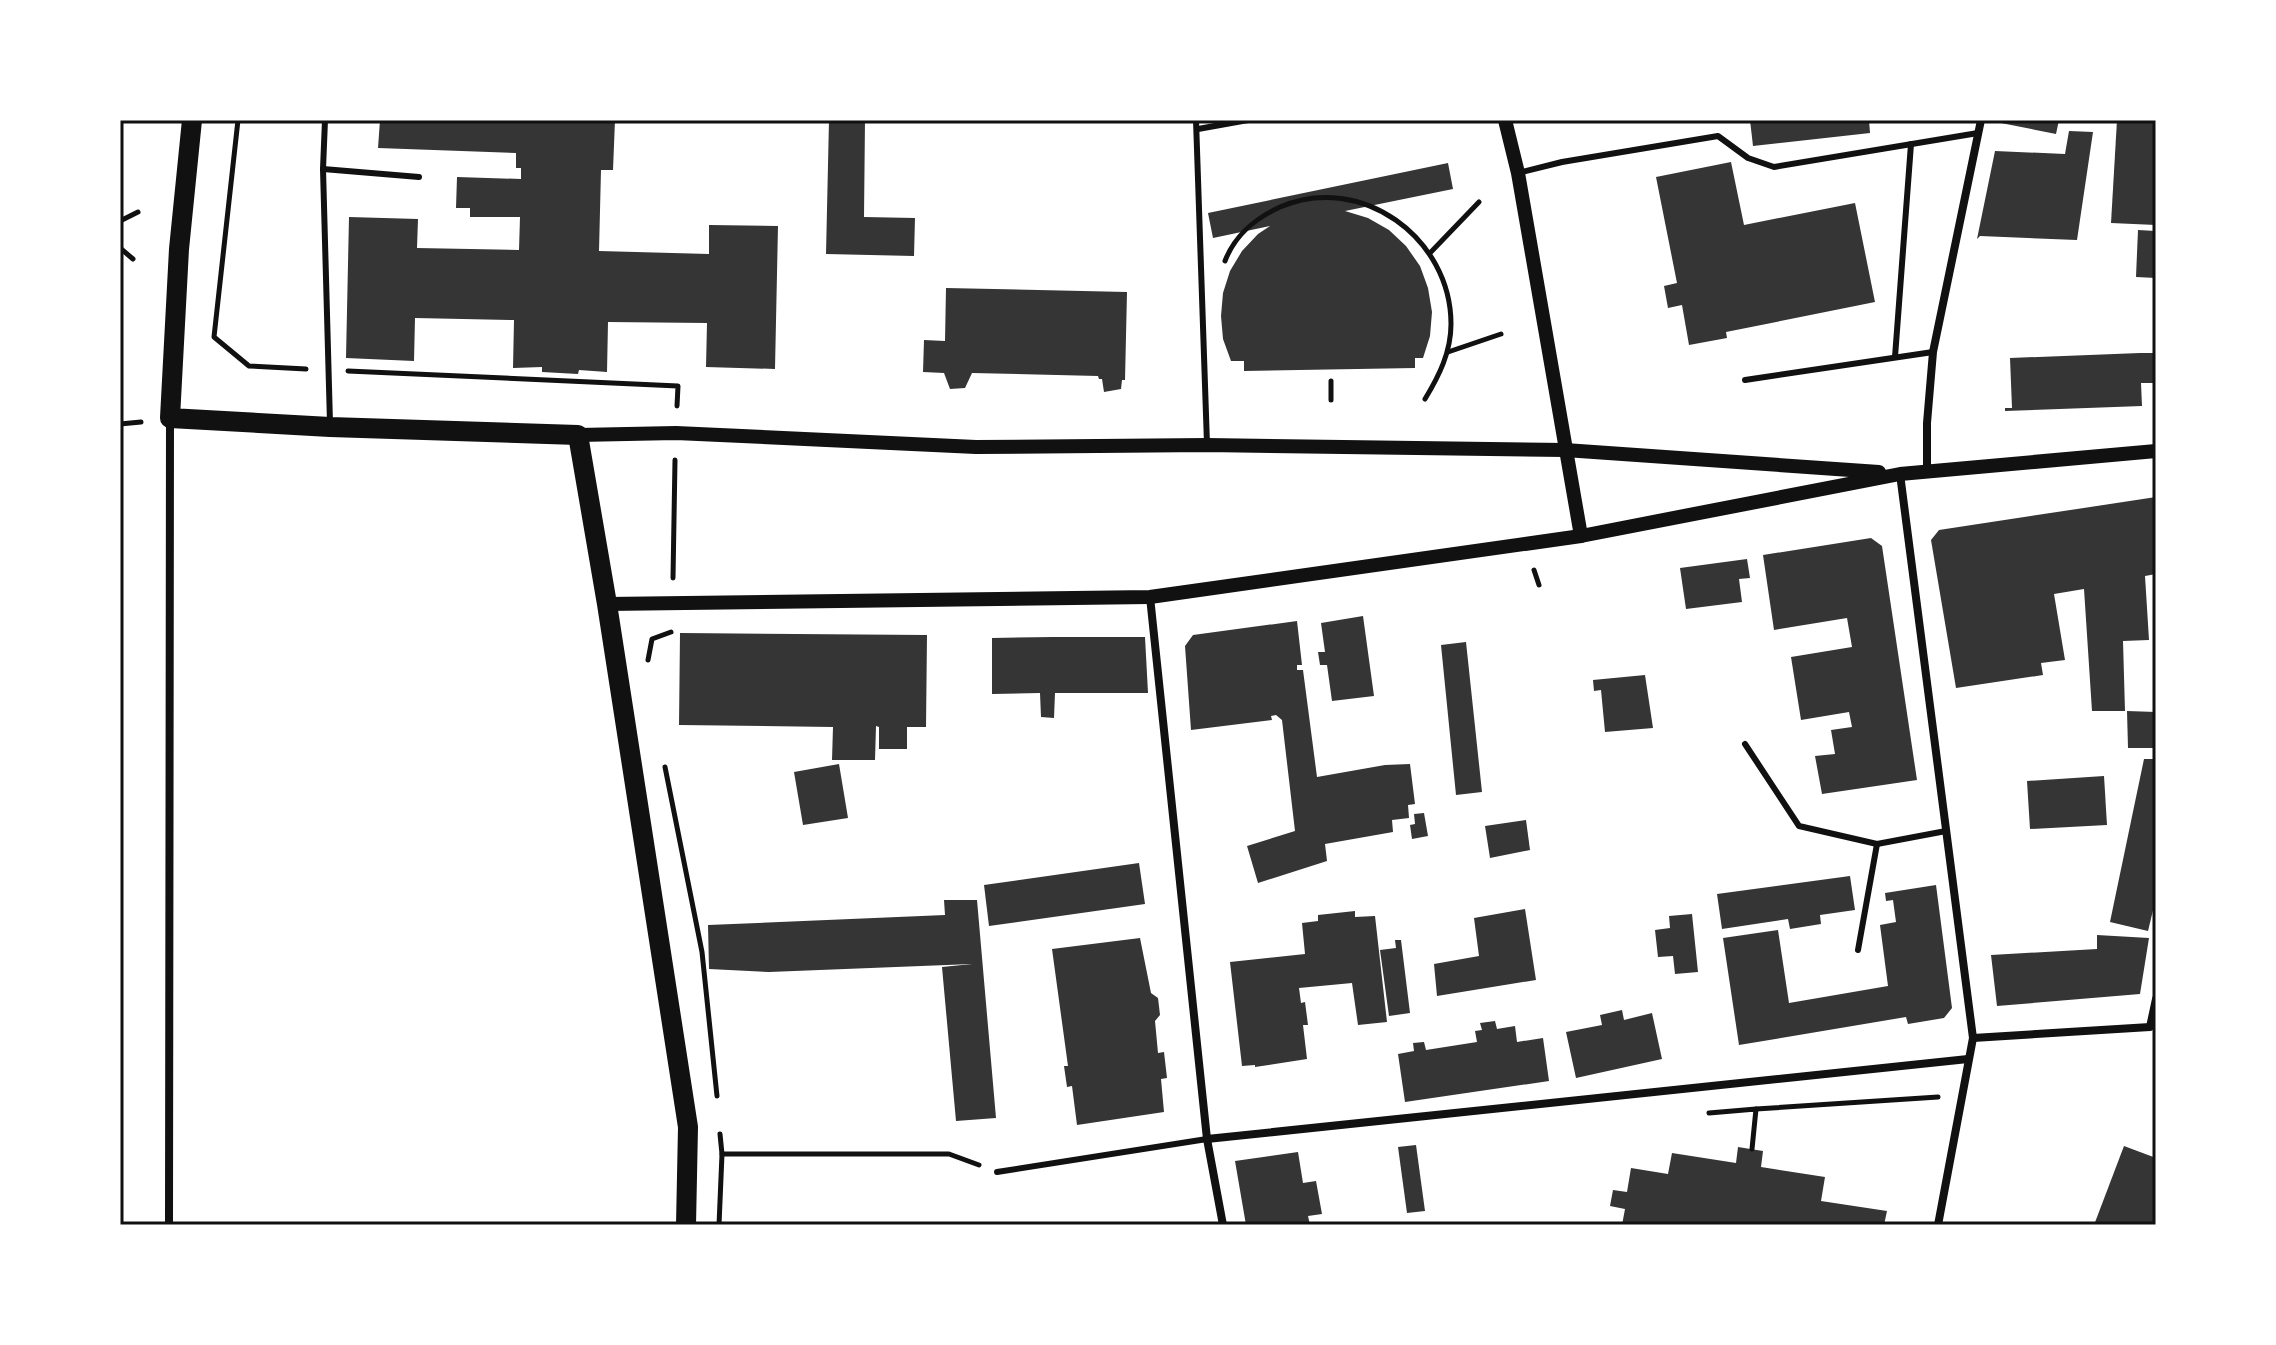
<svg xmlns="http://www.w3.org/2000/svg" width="2276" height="1345" font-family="Figtree,sans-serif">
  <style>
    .building { fill: #353535 }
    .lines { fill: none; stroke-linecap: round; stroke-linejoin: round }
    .path { stroke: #111; stroke-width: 5 }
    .service { stroke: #111; stroke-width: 6 }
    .minor { stroke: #111; stroke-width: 8 }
    .tertiary { stroke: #111; stroke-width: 14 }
    .primary { stroke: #111; stroke-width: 20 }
    .neatline { fill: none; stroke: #111; stroke-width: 3 }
  </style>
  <rect width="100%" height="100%" fill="#fff"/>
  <!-- building -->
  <g class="building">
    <path d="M380,120h235l-2,50h-12l-2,81 110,3v-29l69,1 -3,143 -69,-2 1,-44 -99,-1 -1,50 -28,-2 -1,4 -36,-2v-5l-29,1 1,-48 -99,-2 -1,43 -68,-3 3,-141 69,2 -1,29 102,2 1,-33h-50v-9h-14l1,-31 64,2v-11h-5v-15l-138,-5z"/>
    <path d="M829,120h36l-1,97 51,1 -1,38 -88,-2z"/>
    <path d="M1750,120h119l1,13 -117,13z"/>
    <path d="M2002,120h57l-3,14 -55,-11z"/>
    <path d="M2117,120h39v105l-45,-2z"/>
    <path d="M2069,131l24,1 -16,108 -97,-4 -3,3 18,-88 70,3z"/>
    <path d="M1731,162l13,63 111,-22 20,99 -149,30 1,6 -38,7 -7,-40 -14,3 -4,-22 13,-3 -21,-106z"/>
    <path d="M1448,163l5,26 -108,22 23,7 21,12 17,16 14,20 8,22 4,24 -2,24 -7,22h-8v10l-171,3v-10h-13l-8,-22 -2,-23 2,-23 7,-22 12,-20 16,-17 12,-8 -57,12 -5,-25z"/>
    <path d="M2138,230l18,1v47l-20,-1z"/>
    <path d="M946,288l181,4 -2,88h-3l-1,9 -17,3 -2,-13h-3l-1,-3 -126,-3 -7,15 -15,1 -6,-16 -21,-1 1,-32 21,1z"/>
    <path d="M2140,353h16v30h-15l1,23 -137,5v-3h7l-2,-50z"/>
    <path d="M2156,497v77l-11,2 4,64 -26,1 2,70h-33l-8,-122 -30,5 11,66 -24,3 2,12 -87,13 -25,-148 8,-10z"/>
    <path d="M1871,538l11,8 35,234 -95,14 -7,-38 20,-2 -4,-24 21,-3 -3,-15 -48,8 -10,-63 61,-10 -5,-29 -73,12 -11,-75z"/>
    <path d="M1747,559l3,19 -11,1 3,23 -56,7 -6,-41z"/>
    <path d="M1363,616l11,80 -42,5 -5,-36h-7l-2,-13h7l-4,-29z"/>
    <path d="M1297,621l5,44h-5v5h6l14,107 68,-12 25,-1 5,40 -7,1 1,13 -17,2 1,12 -68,12 2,17 -69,22 -11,-37 48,-15 -13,-111 -6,-5 -5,1 1,4 -81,10 -6,-84 8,-11z"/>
    <path d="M680,633l247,2 -1,92h-19v22h-28v-22l-3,-1 -1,34h-43l1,-33 -154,-2z"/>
    <path d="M1053,637h92l3,56h-93l-1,25 -13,-1 -1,-24 -48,1v-56z"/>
    <path d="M1466,642l16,150 -26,3 -15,-150z"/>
    <path d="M1645,675l8,53 -48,4 -4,-42 -7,1 -1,-11z"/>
    <path d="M2127,711l29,1v36h-28z"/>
    <path d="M2144,759h12v139l-8,33 -38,-9z"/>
    <path d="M839,764l9,54 -45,7 -9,-53z"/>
    <path d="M2104,776l3,49 -77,4 -3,-48z"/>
    <path d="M1424,813l4,23 -16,3 -2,-14 5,-1 -1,-10z"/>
    <path d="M1526,820l4,30 -40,8 -5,-32z"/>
    <path d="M1139,863l6,41 -156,22 -5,-41z"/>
    <path d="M1850,876l5,34 -35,5 1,9 -31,5 -2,-10 -66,10 -5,-35z"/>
    <path d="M1936,885l16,123 -8,10 -36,6 -2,-7 -167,28 -16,-107 55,-8 11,73 99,-17 -8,-61 16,-3 -3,-22 -7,1 -1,-8z"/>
    <path d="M944,900h33l19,218 -40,3 -14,-154 30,-3 -203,8 -60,-3 -1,-44 237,-10z"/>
    <path d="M1525,909l11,71 -99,16 -3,-32 45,-8 -5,-38z"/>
    <path d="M1355,911v6l20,-1 12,106 -29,3 -6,-42 -53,5 2,15 4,-1 3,23h-5l4,34 -52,8v-2l-13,1 -12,-104 75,-8 -3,-31 16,-2v-6z"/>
    <path d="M1692,914l6,58 -23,2 -2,-18 -15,1 -3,-27 15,-2 -1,-12z"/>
    <path d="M2097,935l52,3 -9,56 -143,12 -6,-51 106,-6z"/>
    <path d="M1140,938l11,55 7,5 2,17 -5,6 3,32 6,-1 3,26 -6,1 3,33 -87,13 -5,-39 -5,1 -3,-21h4l-16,-117z"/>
    <path d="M1395,940h6l9,73 -21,3 -9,-66 16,-2z"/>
    <path d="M1622,1010l2,10 28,-7 10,46 -86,19 -10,-46 36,-7 -2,-10z"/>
    <path d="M1495,1021l2,8 18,-3 2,16 26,-4 6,43 -144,21 -7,-48 16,-3 -1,-8 11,-1 2,8 51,-8 -2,-11 7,-1 -2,-7z"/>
    <path d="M1416,1145l9,66 -18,2 -9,-66z"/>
    <path d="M2124,1146l32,12v67h-62z"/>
    <path d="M1738,1147l25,4 -2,16 64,10 -4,24 66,10 -3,14h-262l3,-16 -15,-3 3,-16 14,2 4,-24 37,6 4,-21 64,10z"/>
    <path d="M1298,1152l5,31 13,-2 6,33 -14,2 2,9h-64l-11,-64z"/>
  </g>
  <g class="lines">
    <!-- path -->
    <g class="path">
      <path d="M238,120l-24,217 35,29 57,3"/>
      <path d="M120,221l18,-9"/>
      <path d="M120,248l13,11"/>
      <path d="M1430,253l49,-51"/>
      <path d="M1225,261c10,-26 29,-42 55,-54 81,-35 171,31 171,117 0,28 -12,52 -26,75"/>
      <path d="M1448,352l53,-18"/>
      <path d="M348,371l330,15 -1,20"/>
      <path d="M1331,381v19"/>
      <path d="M120,424l21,-2"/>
      <path d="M1534,570l5,15"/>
      <path d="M673,578l2,-118"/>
      <path d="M648,660l4,-21 19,-7"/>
      <path d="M665,767l37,185 15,144"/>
      <path d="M1756,1109l182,-12"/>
      <path d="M1709,1113l47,-4 -4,40"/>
      <path d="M722,1154h227l30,11"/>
      <path d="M719,1225l3,-71 -2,-20"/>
    </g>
    <!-- service -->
    <g class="service">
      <path d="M325,120l-2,49 7,254"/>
      <path d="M1196,120l11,324"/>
      <path d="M1198,129l50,-9"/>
      <path d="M323,169l96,8"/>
      <path d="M1518,173l44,-11 156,-26 30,22 26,9 204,-34"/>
      <path d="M1895,357l16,-213"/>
      <path d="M1745,380l188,-28"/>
      <path d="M1745,744l54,82 78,18 69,-13"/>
      <path d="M1858,950l19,-106"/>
      <path d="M997,1172l210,-33"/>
    </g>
    <!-- minor -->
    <g class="minor">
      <path d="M1927,472v-49l6,-71 48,-232"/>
      <path d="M1900,474l73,564 -35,187"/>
      <path d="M1150,597l57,542 16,86"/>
      <path d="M1973,1038l177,-11 6,-28"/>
      <path d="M1207,1139l761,-80"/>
      <path d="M169,1225l1,-807"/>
    </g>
    <!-- tertiary -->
    <g class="tertiary">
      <path d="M1505,120l13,53 63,363"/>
      <path d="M578,435l98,-2 300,14 231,-2 358,5 314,22"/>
      <path d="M607,604l543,-7 431,-61 319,-62 256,-23"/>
    </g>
    <!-- primary -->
    <path class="primary" d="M192,120l-13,129 -9,169 160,9 248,8 29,169 81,523 -2,98"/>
  </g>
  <!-- border -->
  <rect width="2276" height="1345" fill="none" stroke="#ffffff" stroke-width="244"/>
  <rect x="122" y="122" width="2032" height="1101" class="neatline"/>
</svg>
